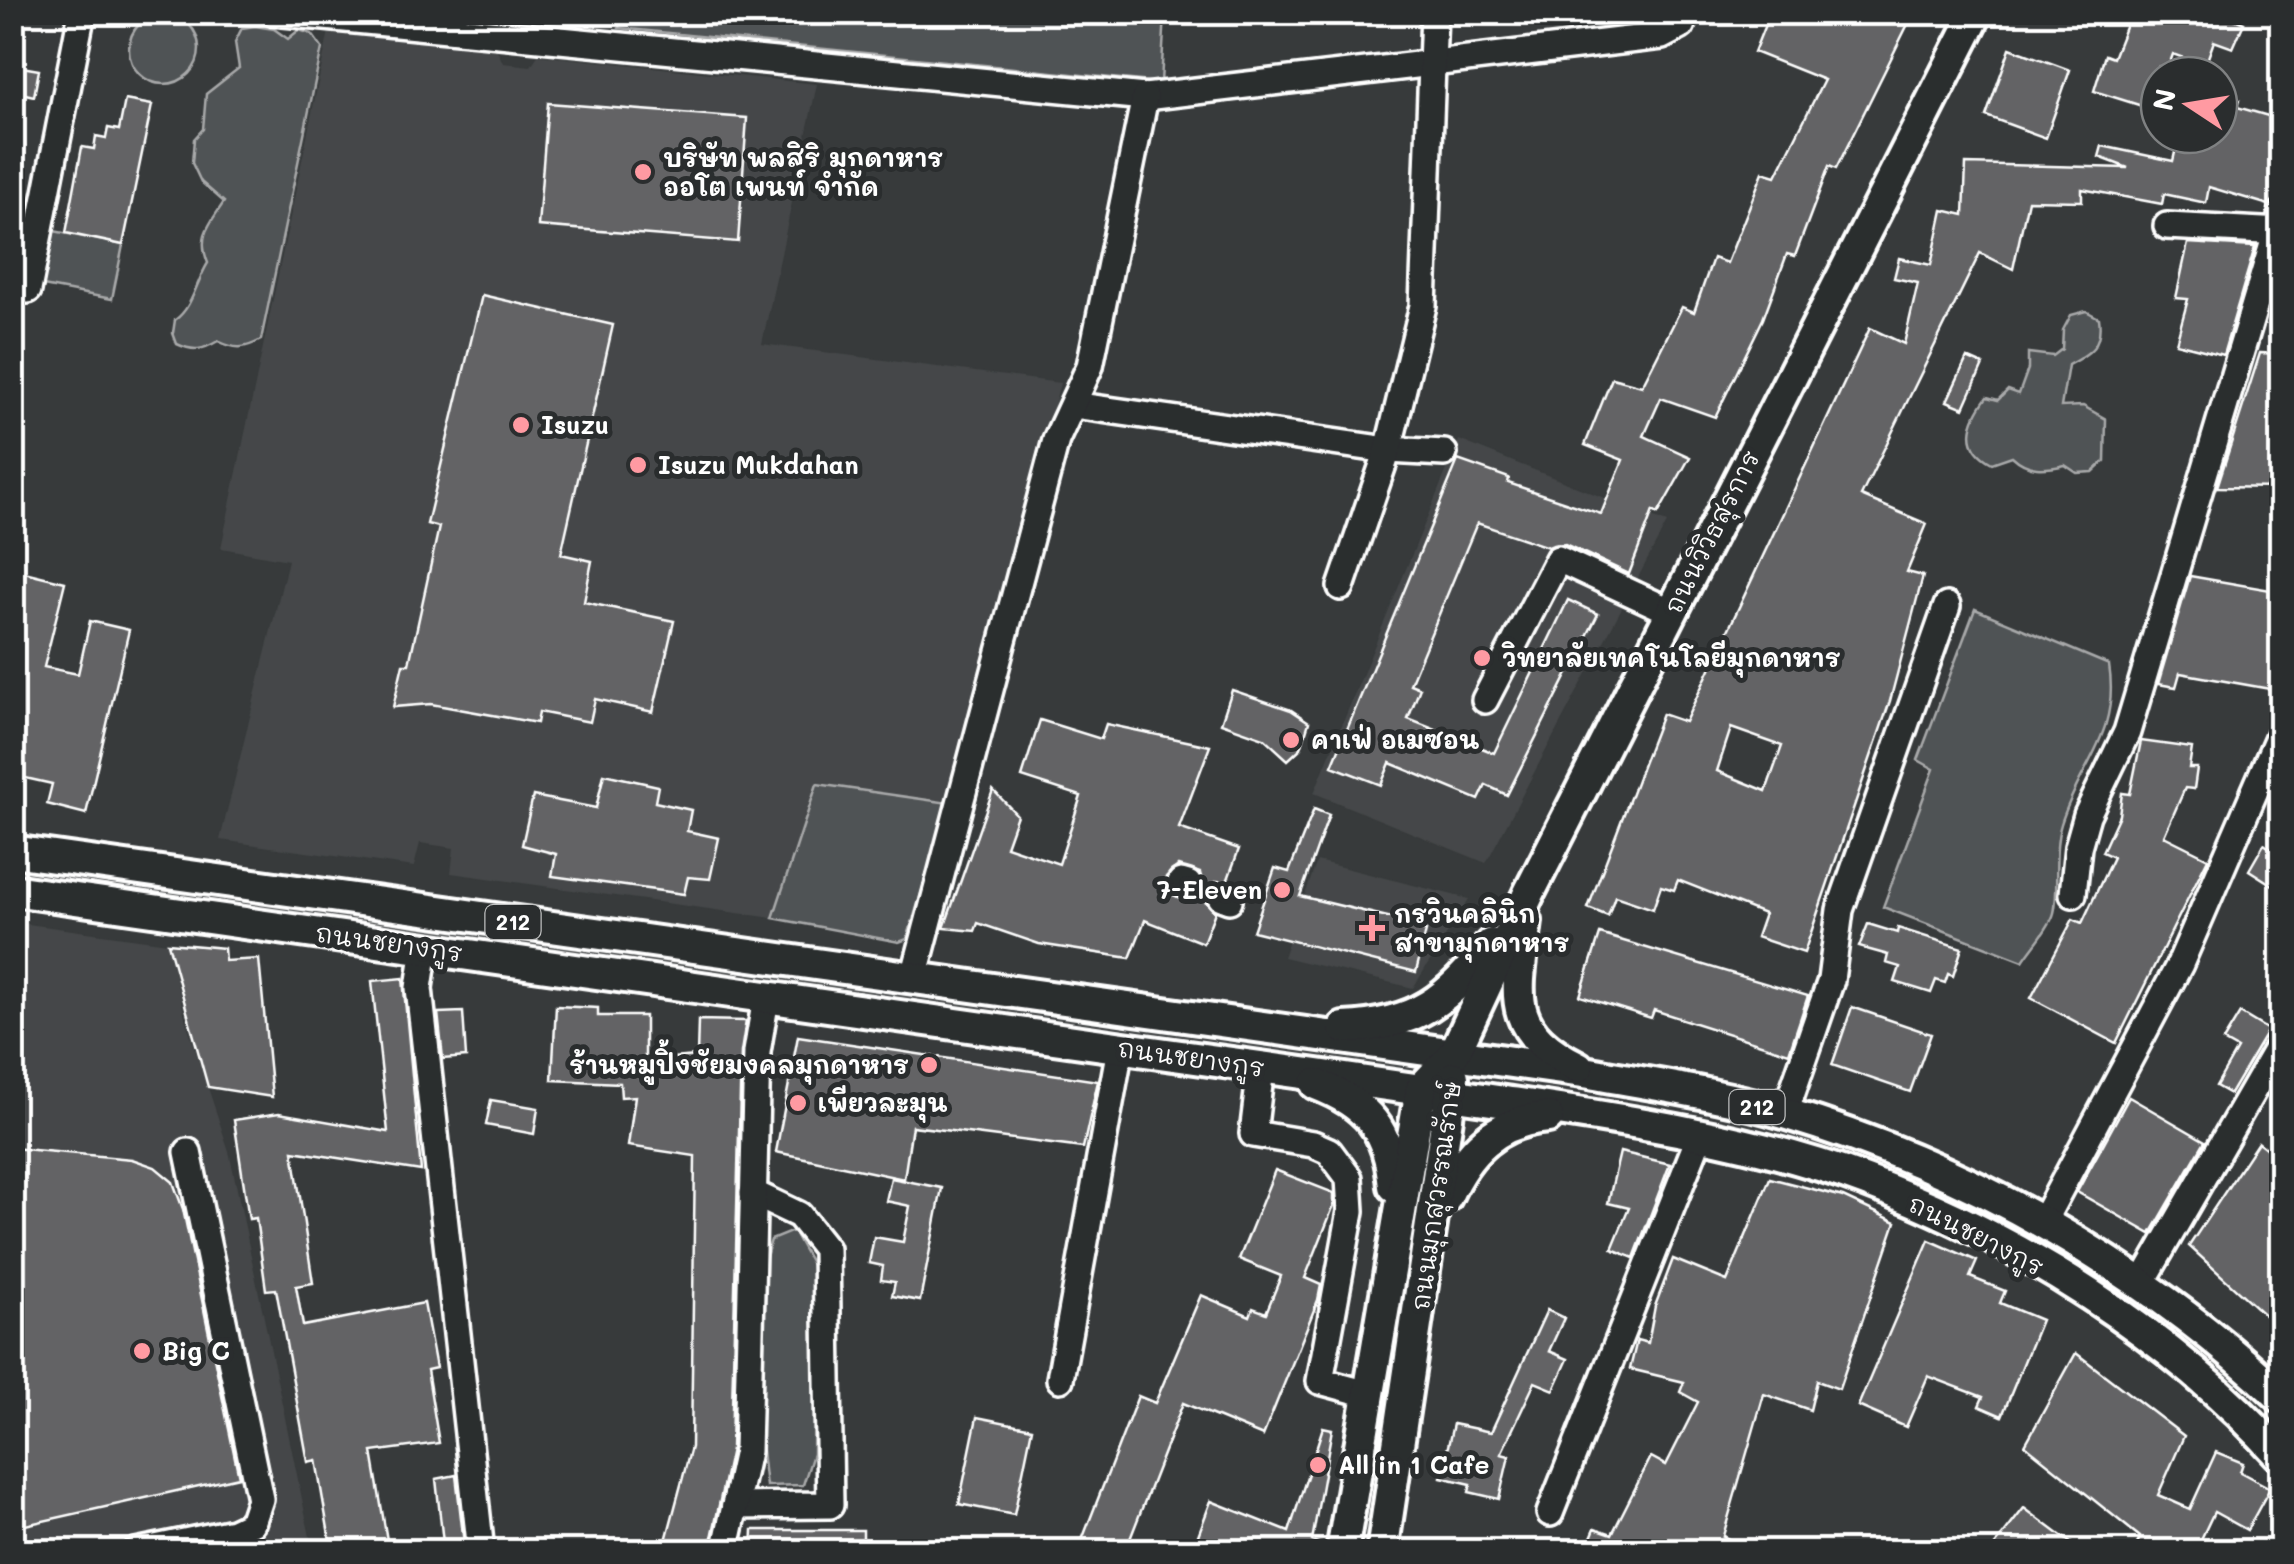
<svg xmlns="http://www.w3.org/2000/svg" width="2294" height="1564" font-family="Mali,'Playpen Sans Thai',sans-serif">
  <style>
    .built { fill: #444748 }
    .green { fill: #505354; stroke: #a8a9aa; stroke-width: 2.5 }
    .building { fill: #636465; stroke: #fff; stroke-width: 2.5; fill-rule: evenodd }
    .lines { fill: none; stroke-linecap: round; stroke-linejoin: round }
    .minor-casing { stroke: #fff; stroke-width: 32 }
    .major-casing { stroke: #fff; stroke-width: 38 }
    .minor { stroke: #2a2d2e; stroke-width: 25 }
    .major { stroke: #2a2d2e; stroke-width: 30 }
    .poi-dot { fill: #ff9aa2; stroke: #2a2d2e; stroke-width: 4 }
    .labels { text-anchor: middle; stroke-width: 10; stroke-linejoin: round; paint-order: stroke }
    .shield { fill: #2a2d2e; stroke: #bfc0c0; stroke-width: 2.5 }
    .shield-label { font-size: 22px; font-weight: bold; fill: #fff }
    .poi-label { font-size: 25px; font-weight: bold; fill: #fff; stroke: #2a2d2e; text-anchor: start }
    .street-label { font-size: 25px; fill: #fff; stroke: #2a2d2e }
  </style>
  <rect width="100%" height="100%" fill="#373a3b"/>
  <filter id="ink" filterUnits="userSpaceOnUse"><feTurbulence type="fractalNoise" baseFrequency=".01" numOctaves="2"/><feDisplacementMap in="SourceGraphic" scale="20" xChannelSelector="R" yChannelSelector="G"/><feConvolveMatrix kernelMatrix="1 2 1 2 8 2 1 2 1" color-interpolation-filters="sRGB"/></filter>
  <g filter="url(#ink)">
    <!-- built -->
    <g class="built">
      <path d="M329,31l168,19 6,13 28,3 7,-11 279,29 -55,260 298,39 -111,420 -132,-19 -44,134 -322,-45 3,-25 -34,-5 -6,24 -194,-27 68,-280 -67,-12z"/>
      <path d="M1459,440l208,83 -181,340 -172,-70z"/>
      <path d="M1317,861l152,38 -56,89 -130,-31z"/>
      <path d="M13,922l155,21 18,78 43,130 84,400 -300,1z"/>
    </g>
    <!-- green -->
    <g class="green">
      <path d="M621,12l544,1 -4,70 -542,-55z"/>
      <circle cx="164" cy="49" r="35"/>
      <path d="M255,26l19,3 14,10 11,-9 13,4 10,14 -61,292c-17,9 -25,10 -43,1 -15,9 -24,11 -41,3l-4,-11 2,-13c18,-13 21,-38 33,-57 -11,-27 1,-38 16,-61l-23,-20 -9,-19 2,-24 9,-10 3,-35 33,-26 -4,-26 7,-14z"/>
      <path d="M54,231l69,14 -11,54 -69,-13z"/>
      <path d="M2086,311l13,7c4,28 -9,35 -31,47l-7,42 22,-1 23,13 -1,42 -12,11 -16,1 -12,-8c-21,5 -37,6 -53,-9l-20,7c-31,-16 -23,-42 -5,-66l11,3 10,-10 11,4 9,-25v-16l25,3 9,-7 1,-19 8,-15z"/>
      <path d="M1975,609l134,56c11,71 -29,98 -48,159 -9,28 -1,75 -8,92 -6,15 -21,31 -30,45l-140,-54 51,-138 -16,-9z"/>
      <path d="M817,784l132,19 -42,136 -8,3 -126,-24z"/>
      <path d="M793,1231l22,39 -2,184 -10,31 -37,1c-9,-73 -19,-175 5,-246z"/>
    </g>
    <!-- building -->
    <g class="building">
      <path d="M1770,12h144l-78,157 -7,-3 -34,90 -8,-2 -24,65 -48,98 -54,-19 -17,38 46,21 -32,57 -5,-3 -24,63 -64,-30 -17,3 -71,-24 -67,161 10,4 -12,31 86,34 74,-153 30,14 -91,181 -21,-10 -7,15 -89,-37 -9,22 -49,-19 126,-306 51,18 -1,5 93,31 22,-54 -38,-15 27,-67 30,8 40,-79 12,5 19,-54 14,5 36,-91 13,4 48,-96 -70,-28z"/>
      <path d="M2131,12h87l26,11 -11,25 -19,-7 -9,25 -32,-12 -6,17 -8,-4 -4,43 -61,-19 11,-36 8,3z"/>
      <path d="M2010,48l60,22 -24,68 -60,-22z"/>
      <path d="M16,66l23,4 -5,26 -22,-5z"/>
      <path d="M2219,95l20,5 -2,7 45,13 -6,47 6,1v6l-8,26 -5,5 -60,-18 -3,16 -42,-9 -2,10 -80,-15v12l-54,-1 -15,69 -33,-16 -119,243 66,28 -20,48 16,4 -33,125 -86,252 -48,-16 8,-23 -86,-34 -4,10 -13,-4 -8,23 -38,-13 -7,20 -20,-8 74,-194 23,8 185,-394 34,16 14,-61 -24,-5 5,-20 32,7 12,-55 21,5 2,-51 162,4 -29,-11 3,-11 71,15 6,-26h40zM1731,728l51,18 -16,45 -49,-20z"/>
      <path d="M125,100l27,5 -29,140 -57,-12 16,-86 12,2 2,-13 10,2 2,-10 11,2z"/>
      <path d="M548,103l199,15 -9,124 -200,-16z"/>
      <path d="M2188,243l67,4 -32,108 -47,-12 12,-44 -12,-1z"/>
      <path d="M482,295l131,30 -52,229 31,7 -8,41 90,19 -21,91 -58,-13 -5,23 -51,-10 -2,11 -106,-19 -38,3 10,-43h6l30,-137 -12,-3z"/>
      <path d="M2260,353l21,1 1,134 -65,-1z"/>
      <path d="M1967,358l16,7 -19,43 -17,-7z"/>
      <path d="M12,569l53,13 -21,85 34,7 12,-53 39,9 -43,184 -39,-10 5,-20 -40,-9z"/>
      <path d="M2190,576l92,16v36l-12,61 -90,-16 -4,14 -18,-3z"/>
      <path d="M1232,690l59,20 18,12 -8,26 -13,12 -24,-22 -43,-15z"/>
      <path d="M1040,720l61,19 5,-15 104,22 -31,82 60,21 -12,33 -10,-1 -11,9 -1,11 10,11 -12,31 -58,-23 -15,38 -91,-14 -61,-21 -3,8 -31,-3 49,-138 24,25 -11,31 53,18 22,-68 -59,-19zM1178,866l22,7 4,15 -5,8 -15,4 -15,-7 -3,-16z"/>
      <path d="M2141,741l51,7 -3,20h8l-3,21 -9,-1 -21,48 44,22 -92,185 -85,-45 42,-79 9,4 31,-66 -11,-5 17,-37 3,-22 8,1z"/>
      <path d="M604,774l54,12 -3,16 36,8 -4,21 32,7 -9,41 -22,-2 -4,17 -132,-18 4,-22 -34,-9 11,-49 63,12z"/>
      <path d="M1314,809l15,6 -29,81 121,29 -1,5 6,1 -10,41 -163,-41 22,-63 14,4z"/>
      <path d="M2264,844l18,12v35l-33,-21z"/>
      <path d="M1868,924l29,9 1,-5 64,20 -9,28 -5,-2 -3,9 -9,-3 -5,13 -36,-11 5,-15 -14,-4 2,-8 -29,-8z"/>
      <path d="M1600,934l208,62 -19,57 -135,-43 -3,8 -71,-22z"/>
      <path d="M168,943l56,5 1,13 34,-2 13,138 -64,-10z"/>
      <path d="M403,978l18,193 -128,-20 20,132 -17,3 7,40 121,-23 12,65 -9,2 12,73 -67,9 17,100h-57l-16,-92 -8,2 -32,-173 -10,1 -10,-72 -7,1 -15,-99 45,-7 109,19 -16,-151z"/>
      <path d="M556,1006l42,2v8h47v44l52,-4 1,-36 48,1 -5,31 -10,397 -22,103h-46l28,-105 4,-291 -67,-10 7,-50 -14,1 -1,-14 -68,-3z"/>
      <path d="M1852,1007l79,27 -21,58 -78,-27z"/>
      <path d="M463,1012l3,45 -23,2 -5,-46z"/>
      <path d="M2240,1013l28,17 -38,64 -14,-8 21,-37 -14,-8z"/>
      <path d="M798,1036l300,45 -15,67 -171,-22 -8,53 -128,-27z"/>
      <path d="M2129,1097l76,44 -54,93 -74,-42z"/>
      <path d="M491,1100l47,8 -4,26 -48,-9z"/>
      <path d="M2258,1142l24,19v170l-93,-85z"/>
      <path d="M12,1148l120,11 23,8 18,15 10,27 56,268 -227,51z"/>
      <path d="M1620,1152l50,12 -36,94 -22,-9 17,-41 -21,-5z"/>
      <path d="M1275,1170l59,23v12l-29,73 16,7 -3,15 -55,136 -80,-33 -58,149h-15l-28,-12 56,-144 17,7 46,-108 49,21 3,-8 13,5 15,-37 -42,-17z"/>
      <path d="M891,1178l51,10 -22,113 -28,-5 3,-14 -14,-2 2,-14 -14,-3 5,-26 29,5 7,-36 -24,-5z"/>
      <path d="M1770,1178l73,19 53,25 -57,167 -22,-8 -7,29 -46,-16 -41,142 30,16h-168l10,-24 17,6 39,-77 15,8 32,-63 -18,-10 4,-10 -54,-13 7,-29 11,3 7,-37 18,-47 54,22z"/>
      <path d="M1929,1240l48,21 -7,16 35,14 -5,12 41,17 -39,96 -23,-10 4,-9 -55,-21 -22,51 -48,-21z"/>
      <path d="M1547,1310l17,8 -15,33 19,8 -14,31 -19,-8 -34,72 8,2 -10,43 -30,-7 2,-8 -30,-7 12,-53 38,8z"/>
      <path d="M2076,1353l108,83 -26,59 32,14 26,-57 27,11 -3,9 30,16 -23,42 -33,-18 -19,40h-61l6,-15 -115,-92z"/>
      <path d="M977,1417l55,11 -18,87 -55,-11z"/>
      <path d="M1323,1427l9,2 -20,112 12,4v7h-115l-15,-6 17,-45 78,31z"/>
      <path d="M456,1475l9,77h-21l-8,-73z"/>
      <path d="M2024,1508l59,44h-93z"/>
      <path d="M753,1530h110v22h-111z"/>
    </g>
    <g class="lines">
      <!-- minor casing -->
      <g class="minor-casing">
        <g id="minor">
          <path d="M273,12l872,85 517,-61 19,-10 6,-14"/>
          <path d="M2167,226l115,6"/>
          <path d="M12,287l16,3 54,-278"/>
          <path d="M1073,405l315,45 56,3"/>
          <path d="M1341,587l47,-137 35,-144 11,-294"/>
          <path d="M1485,700l73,-141 114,53"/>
          <path d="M1181,882l7,2"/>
          <path d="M2073,894l5,-47 9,-32 40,-83 155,-518"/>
          <path d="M1221,897l8,3"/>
          <path d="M425,947l-6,41 62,564"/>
          <path d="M914,977l142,-537 34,-74 55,-269"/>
          <path d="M1261,1068l-8,66 60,10 16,7 20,27 2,33 -31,170 48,13"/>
          <path d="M1785,1113l46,-133 9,-70 107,-304"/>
          <path d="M2042,1223l138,-259 102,-236"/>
          <path d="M2143,1281l139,-241"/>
          <path d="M1060,1379l60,-331"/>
          <path d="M735,1506l95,-1 -4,-256 -27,-34 -46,-22"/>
          <path d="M1550,1513l150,-378"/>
          <path d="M136,1552l97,-20 19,-9 8,-24 -72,-347"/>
          <path d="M725,1552l22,-101 10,-399 9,-54"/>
        </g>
      </g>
      <!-- major casing -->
      <g class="major-casing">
        <g id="major">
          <path d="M12,851l1578,222c65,12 131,21 194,40 185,55 358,153 498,285"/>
          <path d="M12,890c375,54 750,110 1126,160 122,17 245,34 367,52 121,18 247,36 361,79 155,59 305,153 416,276"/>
          <path d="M1526,921c-9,73 -23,108 52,146"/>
          <path d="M1344,1028c72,-3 105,-28 147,-84"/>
          <path d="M1316,1084c52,20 73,46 78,102"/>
          <path d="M1446,1197c21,-46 50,-76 102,-80"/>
          <path d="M1342,1552l79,-463 33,-35 75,-161 448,-881"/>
          <path d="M1382,1552l71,-475"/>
        </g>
      </g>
      <!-- minor -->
      <use href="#minor" class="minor"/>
      <!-- major -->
      <use href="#major" class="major"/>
    </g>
  </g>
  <!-- markers -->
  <g class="poi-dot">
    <circle cx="643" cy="172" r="10"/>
    <circle cx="521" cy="425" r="10"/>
    <circle cx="638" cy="465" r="10"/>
    <circle cx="1482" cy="658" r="10"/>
    <circle cx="1291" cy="740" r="10"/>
    <circle cx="1282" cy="890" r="10"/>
    <path d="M1367 913h10v10h10v10h-10v10h-10v-10h-10v-10h10z"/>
    <circle cx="929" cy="1065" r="10"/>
    <circle cx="798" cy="1103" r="10"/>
    <circle cx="142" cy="1351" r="10"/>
    <circle cx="1318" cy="1465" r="10"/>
  </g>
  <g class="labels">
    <!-- shield labels -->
    <g class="shield">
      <rect x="485.5" y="905" width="55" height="34" rx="8"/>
      <rect x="1729.5" y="1090" width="55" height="34" rx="8"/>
    </g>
    <g class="shield-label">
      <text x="513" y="930">212</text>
      <text x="1757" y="1115">212</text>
    </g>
    <!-- poi labels -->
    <g class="poi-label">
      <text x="663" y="167">บริษัท พลสิริ มุกดาหาร<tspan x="663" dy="29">ออโต เพนท์ จำกัด</tspan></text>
      <text x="541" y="434">Isuzu</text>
      <text x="658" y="474">Isuzu Mukdahan</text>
      <text x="1502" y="667">วิทยาลัยเทคโนโลยีมุกดาหาร</text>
      <text x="1311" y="749">คาเฟ่ อเมซอน</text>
      <text x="1262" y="899" text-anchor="end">7-Eleven</text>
      <text x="1394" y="923">กรวินคลินิก<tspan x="1394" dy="29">สาขามุกดาหาร</tspan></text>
      <text x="909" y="1074" text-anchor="end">ร้านหมูปิ้งชัยมงคลมุกดาหาร</text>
      <text x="818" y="1112">เพียวละมุน</text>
      <text x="162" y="1360">Big C</text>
      <text x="1338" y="1474">All in 1 Cafe</text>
    </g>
    <!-- street labels -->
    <g class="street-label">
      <text transform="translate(1712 532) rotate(-63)" y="9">ถนนวิวิธสุรการ</text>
      <text transform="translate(389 943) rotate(8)" y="9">ถนนชยางกูร</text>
      <text transform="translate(1191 1058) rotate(8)" y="9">ถนนชยางกูร</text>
      <text transform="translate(1436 1196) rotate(-82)" y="9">ถนนมุกสุวรรณรักษ์</text>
      <text transform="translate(1976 1235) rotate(27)" y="9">ถนนชยางกูร</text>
    </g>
  </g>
  <!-- margin -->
  <rect width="2294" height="1564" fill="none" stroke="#2a2d2e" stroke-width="50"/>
  <rect x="25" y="25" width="2244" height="1514" fill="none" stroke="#fff" stroke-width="4" filter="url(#ink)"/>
  <!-- north arrow -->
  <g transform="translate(2189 105) rotate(282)"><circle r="48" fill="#2a2d2e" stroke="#7f8182" stroke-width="2.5"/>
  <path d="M0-8L18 38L0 25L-18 38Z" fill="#ff9aa2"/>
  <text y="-15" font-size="28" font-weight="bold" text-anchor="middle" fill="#ffffff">N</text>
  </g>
</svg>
